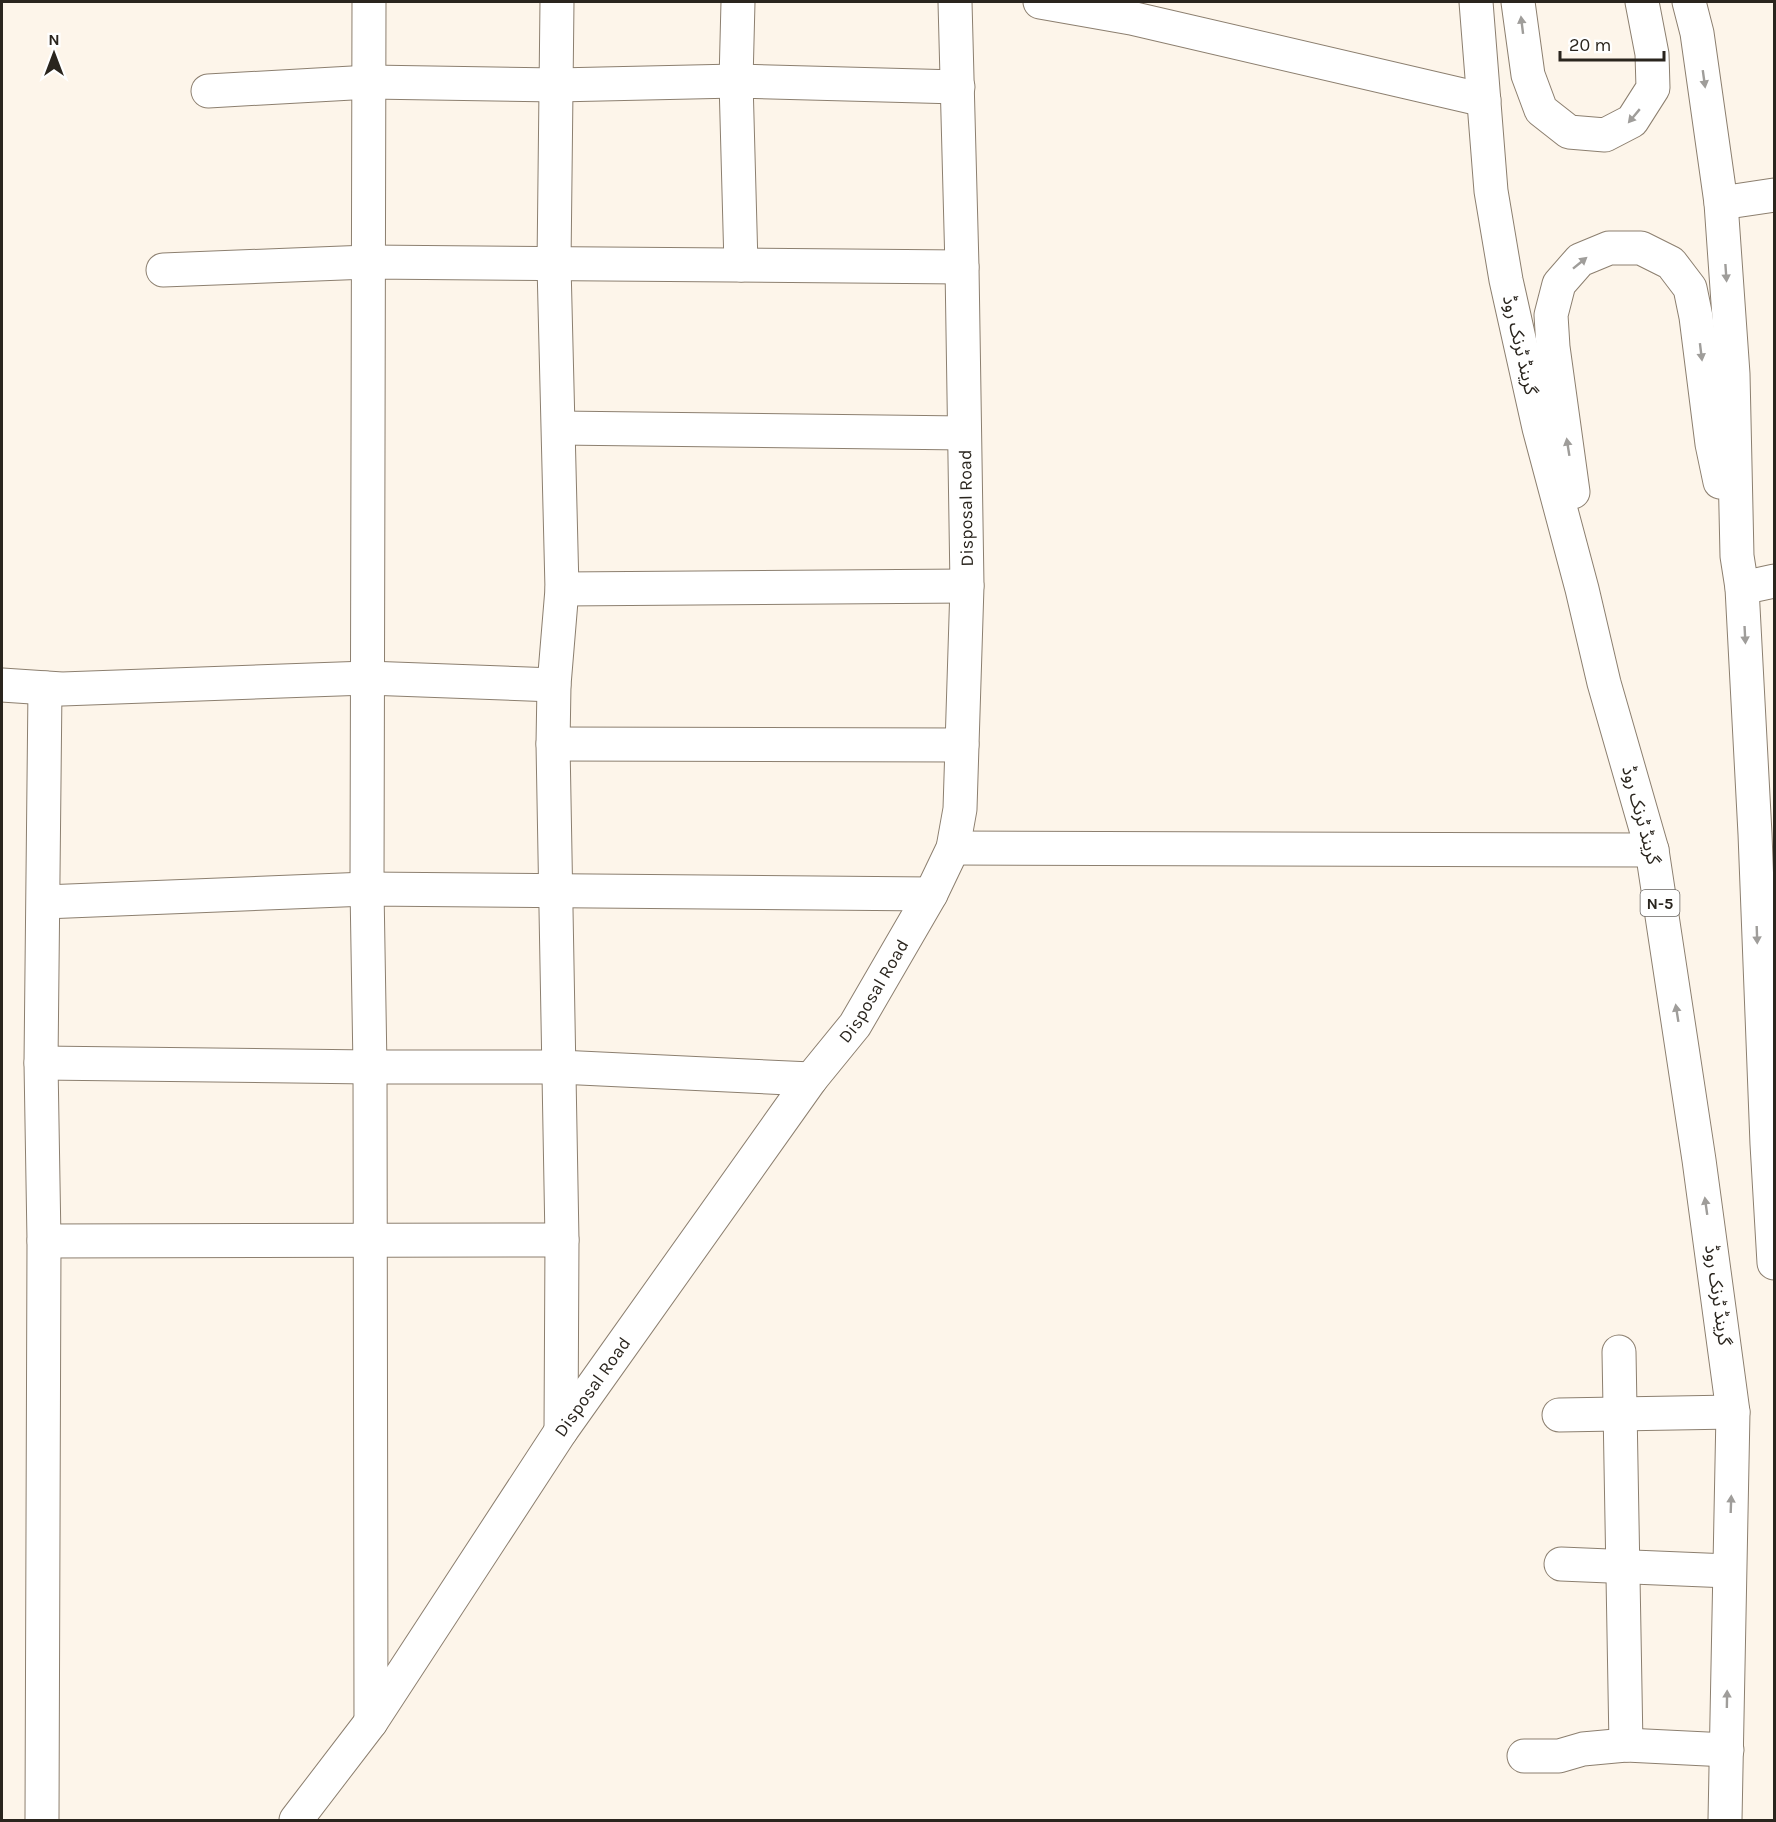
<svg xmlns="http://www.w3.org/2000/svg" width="1776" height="1822" font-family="Karla,'Noto Sans Arabic',sans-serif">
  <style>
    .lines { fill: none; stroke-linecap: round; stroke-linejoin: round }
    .minor-casing { stroke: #8c7f6f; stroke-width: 35 }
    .highway-casing { stroke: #8c7f6f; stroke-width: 35 }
    .minor { stroke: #fff; stroke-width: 33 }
    .highway { stroke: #fff; stroke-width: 33 }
    .oneway { fill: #9f9d9a }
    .labels { text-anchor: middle; stroke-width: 6; stroke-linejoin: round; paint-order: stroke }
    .shield { fill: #fff; stroke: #6a6662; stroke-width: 1.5 }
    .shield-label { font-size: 16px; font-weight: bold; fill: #2a251e }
    .street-label { font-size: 18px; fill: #2a251e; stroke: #fff }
  </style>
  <rect width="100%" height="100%" fill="#fdf5ea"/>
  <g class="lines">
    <!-- minor casing -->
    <g class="minor-casing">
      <g id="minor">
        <path d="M369,2l-2,887 3,178 1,655"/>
        <path d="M557,2l-3,263 8,324 -8,96 -1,59 9,496 -1,191"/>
        <path d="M738,2l-2,79 5,184"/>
        <path d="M1040,2l91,16 353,82"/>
        <path d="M208,91l162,-9 187,3 179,-4 222,6"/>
        <path d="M1721,203l53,-8"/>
        <path d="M163,270l205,-8 594,5"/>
        <path d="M559,428l405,5"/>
        <path d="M1742,588l32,-7"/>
        <path d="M562,589l405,-3"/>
        <path d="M2,685l60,4 305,-11 187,7"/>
        <path d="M553,744l409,1"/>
        <path d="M953,848l699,2"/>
        <path d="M44,902l323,-13 564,5"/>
        <path d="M41,1063l329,4h189l252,12"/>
        <path d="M44,1241l518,-1"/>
        <path d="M1619,1352l7,393"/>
        <path d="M1559,1415l174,-3"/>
        <path d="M1561,1564l168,7"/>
        <path d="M1524,1756h35l24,-7 43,-4 101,5"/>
        <path d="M42,1820l2,-579 -3,-178 4,-375"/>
        <path id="s1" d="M296,1820l75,-98 190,-291 250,-352 44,-54 76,-131 22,-46 7,-39 7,-223 -5,-319 -7,-265"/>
      </g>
    </g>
    <!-- highway casing -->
    <g class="highway-casing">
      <g id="highway">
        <path d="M1476,2l15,189 15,89 33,148 43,161 22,94 48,167 47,310 34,252 -8,408"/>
        <path d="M1518,2l10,73 13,35 28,22 36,3 27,-14 21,-33 -1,-34 -10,-52"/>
        <path d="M1689,2l8,31 24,170 12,171 4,182 5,32 13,246 12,310 7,119"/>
        <path d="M1573,492l-20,-145 -2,-32 8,-31 21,-24 29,-12h32l30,15 19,25 6,29 16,127 8,38"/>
      </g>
    </g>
    <!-- minor -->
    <use href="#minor" class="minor"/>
    <!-- highway -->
    <use href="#highway" class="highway"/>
  </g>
  <!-- one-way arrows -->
  <defs><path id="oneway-solid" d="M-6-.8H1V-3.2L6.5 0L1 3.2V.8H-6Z" transform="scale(1.5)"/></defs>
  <g class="oneway">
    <use href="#oneway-solid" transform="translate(1522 25) rotate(-97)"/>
    <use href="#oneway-solid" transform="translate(1704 79) rotate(82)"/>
    <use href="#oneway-solid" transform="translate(1634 116) rotate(130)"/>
    <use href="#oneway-solid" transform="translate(1580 263) rotate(-39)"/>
    <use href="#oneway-solid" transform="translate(1726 273) rotate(86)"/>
    <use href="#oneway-solid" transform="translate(1701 352) rotate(83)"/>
    <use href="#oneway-solid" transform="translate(1568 447) rotate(-99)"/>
    <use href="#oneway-solid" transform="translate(1745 635) rotate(87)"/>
    <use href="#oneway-solid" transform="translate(1757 935) rotate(88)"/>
    <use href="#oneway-solid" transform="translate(1677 1013) rotate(-99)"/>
    <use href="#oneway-solid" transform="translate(1706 1206) rotate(-98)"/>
    <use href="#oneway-solid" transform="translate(1731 1504) rotate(-88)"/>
    <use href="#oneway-solid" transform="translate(1727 1699) rotate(-89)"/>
  </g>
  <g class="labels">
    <!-- shield labels -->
    <rect class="shield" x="1640.5" y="890" width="39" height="26" rx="4.5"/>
    <g class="shield-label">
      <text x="1660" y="909">N-5</text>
    </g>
    <!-- street labels -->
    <g class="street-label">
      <text transform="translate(1520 345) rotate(77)" y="6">گرینڈ ٹرنک روڈ</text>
      <text transform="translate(966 508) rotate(-91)" y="6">Disposal Road</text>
      <text transform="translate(1641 815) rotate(75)" y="6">گرینڈ ٹرنک روڈ</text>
      <text dy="6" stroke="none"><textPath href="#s1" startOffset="1011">Disposal Road</textPath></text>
      <text transform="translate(1718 1295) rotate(82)" y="6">گرینڈ ٹرنک روڈ</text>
      <text dy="6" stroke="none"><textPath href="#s1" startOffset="525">Disposal Road</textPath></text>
    </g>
  </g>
  <!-- border -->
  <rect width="1776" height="1822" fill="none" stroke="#2a251e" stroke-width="6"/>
  <!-- north arrow -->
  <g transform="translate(54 54)" stroke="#ffffff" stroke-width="4.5" paint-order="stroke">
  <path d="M0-4.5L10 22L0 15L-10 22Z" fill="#2a251e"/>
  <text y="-9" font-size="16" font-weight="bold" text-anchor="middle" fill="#2a251e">N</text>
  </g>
  <!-- scale -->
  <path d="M1560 51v9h104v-9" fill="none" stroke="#2a251e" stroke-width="3"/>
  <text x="1569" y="51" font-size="18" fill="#2a251e" stroke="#ffffff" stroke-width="4.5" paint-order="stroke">20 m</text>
</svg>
